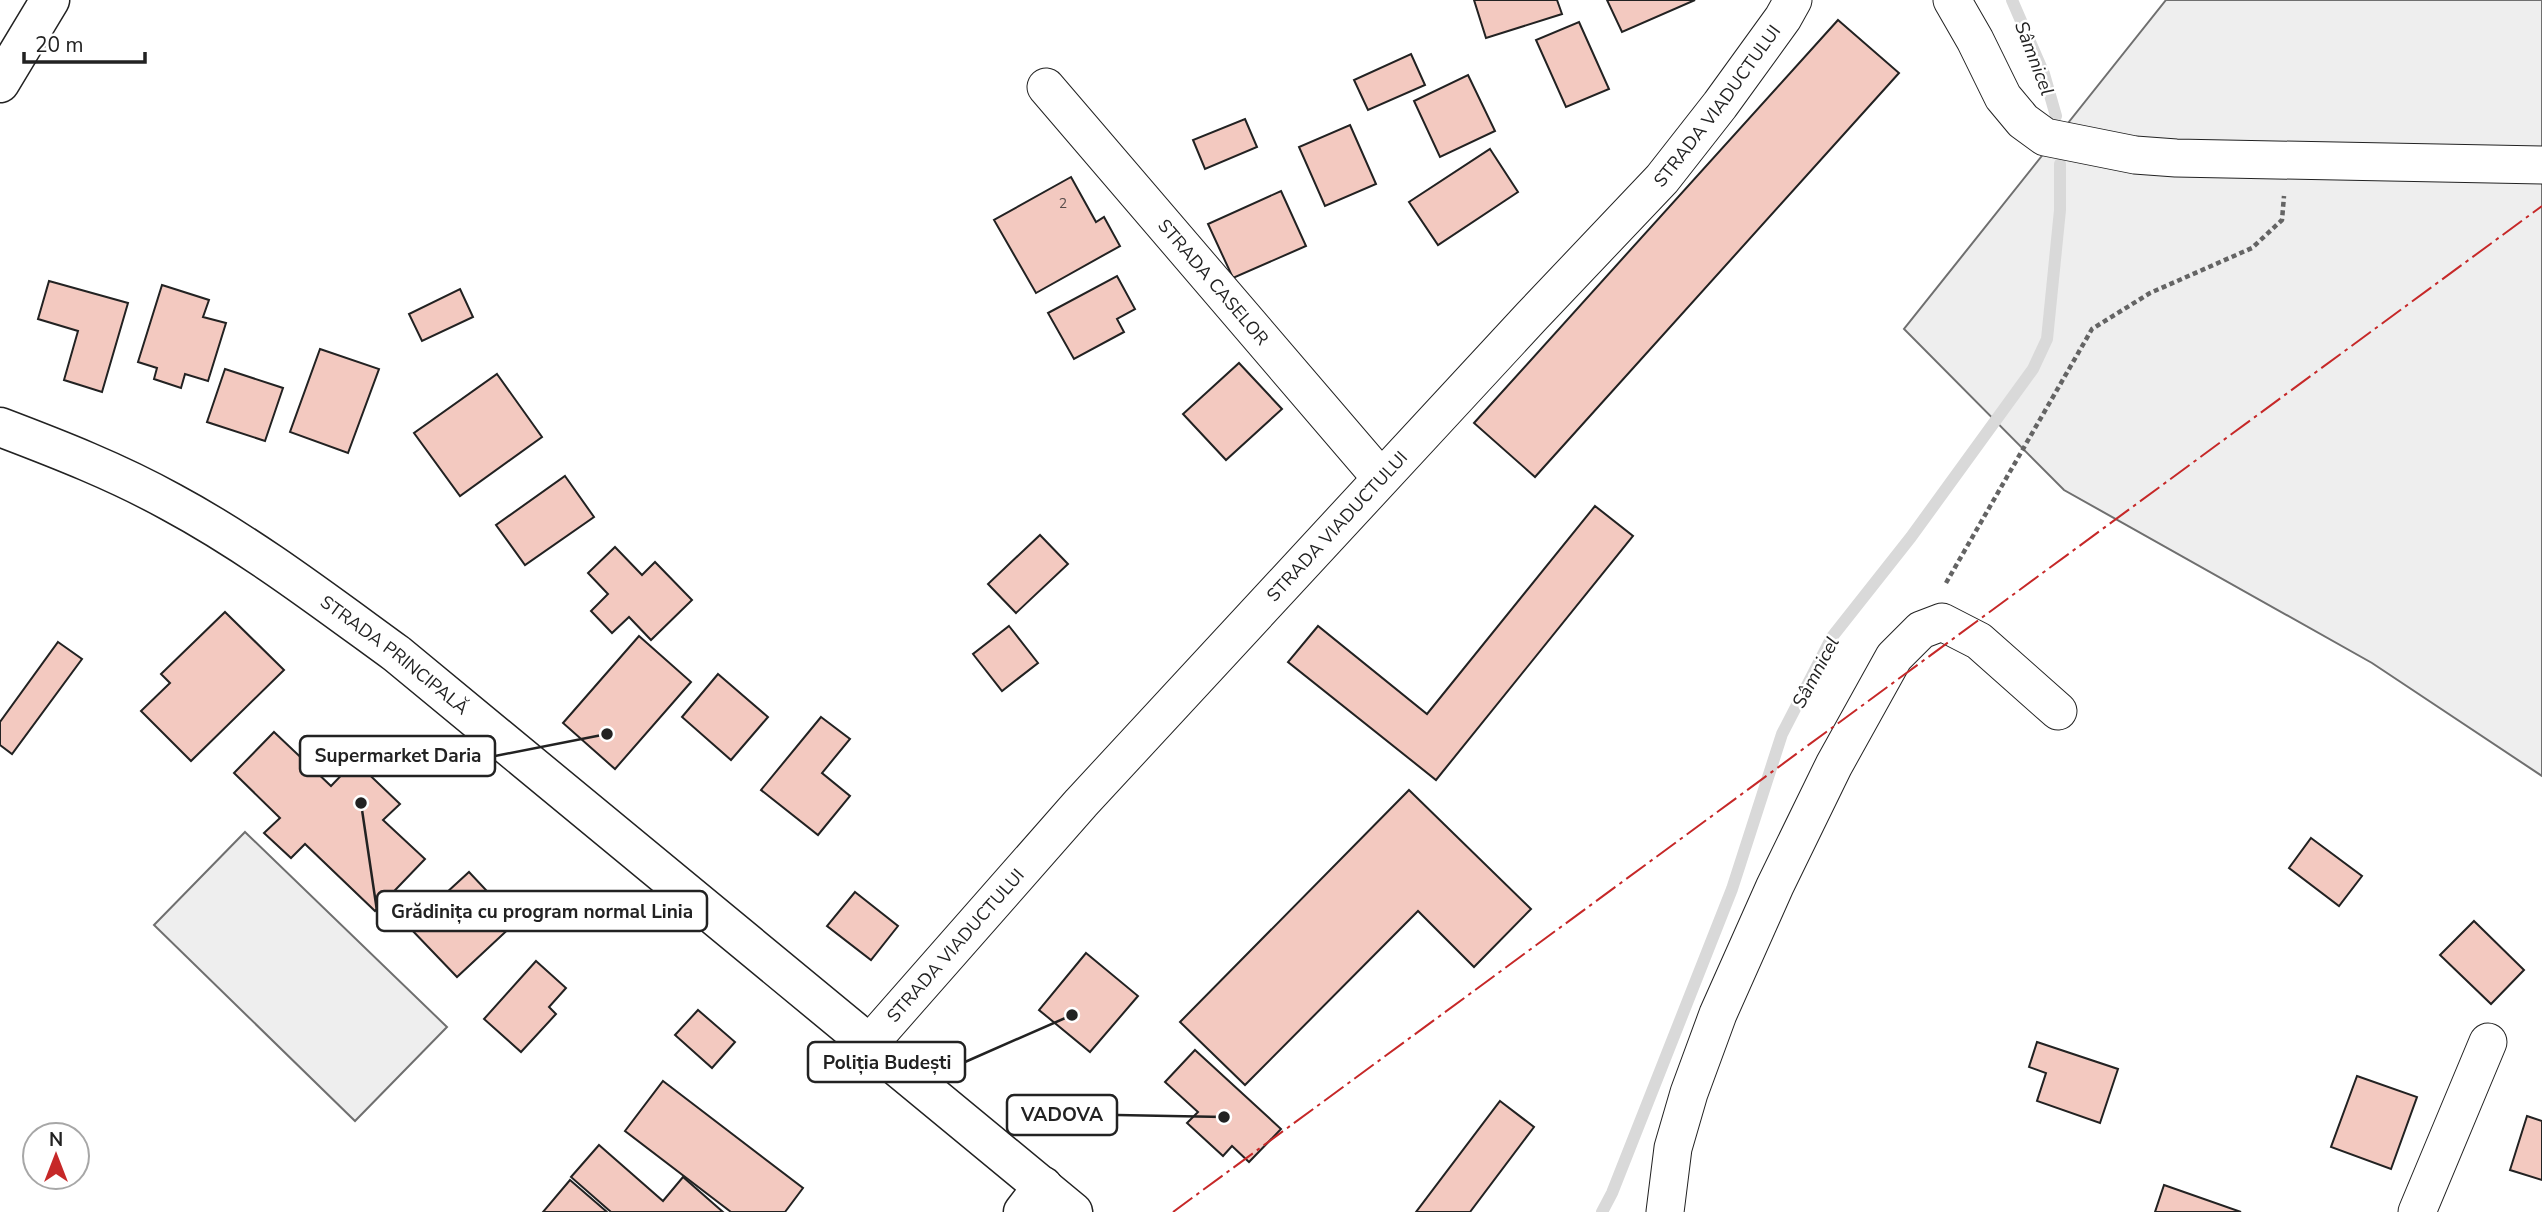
<svg xmlns="http://www.w3.org/2000/svg" width="2542" height="1212" font-family="'Nunito Sans',sans-serif">
  <style>
    .green { fill: #eee; stroke: #6f6f6f; stroke-width: 2 }
    .lines { fill: none; stroke-linecap: round; stroke-linejoin: round }
    .stream { stroke: #d9d9d9; stroke-width: 12 }
    .building { fill: #f3c9c0; stroke: #222; stroke-width: 2 }
    .street-casing { stroke: #222; stroke-width: 39 }
    .secondary-casing { stroke: #222; stroke-width: 41 }
    .highway-casing { stroke: #222; stroke-width: 41 }
    .path { stroke: #646464; stroke-width: 4.5; stroke-dasharray: 5 3.5; stroke-linecap: butt }
    .street { stroke: #fff; stroke-width: 37 }
    .secondary { stroke: #fff; stroke-width: 38 }
    .highway { stroke: #fff; stroke-width: 38 }
    .power { stroke: #c62828; stroke-width: 2; stroke-dasharray: 24 5 3.5 5; stroke-linecap: butt }
    .labels { text-anchor: middle; stroke-width: 5; stroke-linejoin: round; paint-order: stroke }
    .number-label { font-size: 14px; fill: #564c4a }
    .street-label { font-size: 18px; fill: #222; stroke: #fff }
    .water-label { font-size: 19px; font-style: italic; fill: #222; stroke: #fff }
    .leader { fill: none; stroke: #222; stroke-width: 2.5 }
    .callout-dot { fill: #222; stroke: #fff; stroke-width: 2.5 }
    .callout { fill: #fff; stroke: #222; stroke-width: 2.5 }
    .callout-label { font-size: 19px; text-anchor: middle; font-weight: bold; fill: #222 }
  </style>
  <rect width="100%" height="100%" fill="#fff"/>
  <!-- green -->
  <g class="green">
    <path d="M2166,0h376v776l-170,-113 -308,-173 -160,-161z"/>
    <path d="M245,832l202,195 -92,94 -201,-196z"/>
  </g>
  <g class="lines">
    <!-- stream -->
    <g class="stream">
      <path d="M2012,0l32,74 12,42"/>
      <path d="M1602,1212l10,-19 120,-304 50,-155 50,-97 79,-100 122,-168 14,-30 13,-129v-46"/>
    </g>
  </g>
  <!-- building -->
  <g class="building">
    <path d="M1474,0h83l5,14 -76,24z"/>
    <path d="M1607,0h88l-73,32z"/>
    <path d="M1838,20l61,53 -364,404 -61,-54z"/>
    <path d="M1579,22l30,67 -43,18 -30,-67z"/>
    <path d="M1411,54l14,31 -57,25 -14,-30z"/>
    <path d="M1468,75l27,56 -55,26 -26,-56z"/>
    <path d="M1245,119l12,28 -52,22 -12,-29z"/>
    <path d="M1350,125l26,59 -51,22 -26,-59z"/>
    <path d="M1490,149l28,43 -80,53 -29,-43z"/>
    <path d="M1071,177l25,45 8,-5 16,29 -84,47 -42,-73z"/>
    <path d="M1281,191l25,55 -73,32 -25,-54z"/>
    <path d="M1117,276l18,33 -18,10 7,13 -50,27 -26,-46z"/>
    <path d="M49,281l79,22 -26,89 -38,-12 14,-49 -40,-12z"/>
    <path d="M162,285l47,15 -6,17 23,6 -18,58 -23,-7 -4,14 -27,-9 3,-11 -19,-6z"/>
    <path d="M460,289l13,28 -51,24 -13,-27z"/>
    <path d="M320,349l59,20 -31,84 -58,-21z"/>
    <path d="M1239,363l43,46 -56,51 -43,-46z"/>
    <path d="M225,369l58,19 -18,53 -58,-19z"/>
    <path d="M497,374l45,63 -82,59 -46,-63z"/>
    <path d="M565,476l29,41 -69,48 -29,-40z"/>
    <path d="M1595,506l38,30 -197,244 -148,-118 30,-36 109,88z"/>
    <path d="M1040,535l28,29 -52,49 -28,-29z"/>
    <path d="M615,547l27,28 13,-13 37,38 -41,40 -22,-23 -17,16 -21,-22 17,-17 -20,-21z"/>
    <path d="M225,612l59,58 -93,91 -50,-50 29,-28 -9,-9z"/>
    <path d="M1009,626l29,37 -36,28 -29,-37z"/>
    <path d="M639,636l52,46 -76,87 -52,-46z"/>
    <path d="M58,642l24,17 -70,95 -12,-9v-23z"/>
    <path d="M718,674l50,43 -37,43 -49,-43z"/>
    <path d="M821,717l29,22 -28,34 28,23 -32,39 -57,-45z"/>
    <path d="M274,732l57,54 24,-25 45,43 -17,16 42,39 -50,52 -70,-67 -14,14 -27,-25 16,-15 -46,-45z"/>
    <path d="M1409,790l122,119 -57,58 -56,-56 -173,174 -65,-63z"/>
    <path d="M2311,838l51,38 -23,30 -50,-38z"/>
    <path d="M469,872l47,50 -59,55 -48,-50z"/>
    <path d="M855,892l43,34 -27,34 -44,-34z"/>
    <path d="M2474,921l50,49 -33,34 -51,-49z"/>
    <path d="M1086,953l52,43 -48,56 -51,-42z"/>
    <path d="M536,961l30,27 -17,19 7,7 -35,38 -37,-33z"/>
    <path d="M698,1010l37,32 -23,26 -37,-33z"/>
    <path d="M2037,1042l81,27 -18,54 -63,-22 9,-28 -17,-6z"/>
    <path d="M1195,1050l86,79 -32,33 -17,-16 -9,10 -36,-33 11,-11 -33,-30z"/>
    <path d="M2357,1076l60,21 -26,72 -60,-22z"/>
    <path d="M663,1081l140,107 -18,24h-54l-106,-81z"/>
    <path d="M1500,1101l34,26 -64,85h-54z"/>
    <path d="M2527,1116l15,5v59l-32,-10z"/>
    <path d="M599,1145l64,56 20,-24 40,35h-112l-40,-35z"/>
    <path d="M570,1180l37,32h-64z"/>
    <path d="M2164,1185l77,27h-86z"/>
  </g>
  <g class="lines">
    <!-- street casing -->
    <g class="street-casing">
      <g id="street">
        <path d="M1952,0l23,40 28,57 20,24 22,16 90,18 41,3 366,7"/>
        <path id="s1" d="M1046,87l335,391"/>
        <path id="s2" d="M869,1044l212,-241 450,-486 131,-138 58,-74 63,-87 10,-18"/>
        <path d="M1665,1212l8,-64 16,-55 29,-79 57,-128 59,-121 60,-108 27,-27 21,-8 37,19 79,70"/>
        <path d="M2417,1212l71,-170"/>
      </g>
    </g>
    <!-- secondary casing -->
    <g class="secondary-casing">
      <g id="secondary">
        <path d="M0,83l50,-83"/>
        <path d="M1023,1212l20,-26"/>
      </g>
    </g>
    <!-- highway casing -->
    <g class="highway-casing">
      <g id="highway">
        <path id="s3" d="M0,427c58,22 117,45 171,75 80,43 153,99 226,152l676,558"/>
      </g>
    </g>
    <!-- path -->
    <path class="path" d="M1946,583l146,-254 58,-36 102,-45 30,-28 2,-24"/>
    <!-- street -->
    <use href="#street" class="street"/>
    <!-- secondary -->
    <use href="#secondary" class="secondary"/>
    <!-- highway -->
    <use href="#highway" class="highway"/>
    <!-- power -->
    <path class="power" d="M1173,1212l1369,-1006"/>
  </g>
  <g class="labels">
    <!-- number labels -->
    <g class="number-label">
      <text x="1063" y="208">2</text>
    </g>
    <!-- street labels -->
    <g class="street-label">
      <text dy="6" stroke="none"><textPath href="#s2" startOffset="1265">STRADA VIADUCTULUI</textPath></text>
      <text dy="6" stroke="none"><textPath href="#s1" startOffset="257">STRADA CASELOR</textPath></text>
      <text dy="6" stroke="none"><textPath href="#s2" startOffset="698">STRADA VIADUCTULUI</textPath></text>
      <text dy="6" stroke="none"><textPath href="#s3" startOffset="458">STRADA PRINCIPALĂ</textPath></text>
      <text dy="6" stroke="none"><textPath href="#s2" startOffset="131">STRADA VIADUCTULUI</textPath></text>
    </g>
    <!-- water labels -->
    <g class="water-label">
      <text transform="translate(2035 58) rotate(69)" y="7">Sâmnicel</text>
      <text transform="translate(1815 672) rotate(-62)" y="7">Sâmnicel</text>
    </g>
  </g>
  <!-- callouts -->
  <path class="leader" d="M607 734L495 756M361 803L377 911M1072 1015L965 1062M1224 1117L1117 1115"/>
  <g class="callout-dot">
    <circle cx="607" cy="734" r="7"/>
    <circle cx="361" cy="803" r="7"/>
    <circle cx="1072" cy="1015" r="7"/>
    <circle cx="1224" cy="1117" r="7"/>
  </g>
  <g class="callout">
    <rect x="300" y="736" width="195" height="40" rx="7"/>
    <rect x="377" y="891" width="330" height="40" rx="7"/>
    <rect x="808" y="1042" width="157" height="40" rx="7"/>
    <rect x="1007" y="1095" width="110" height="40" rx="7"/>
  </g>
  <g class="callout-label">
    <text x="398" y="762">Supermarket Daria</text>
    <text x="542" y="918">Grădinița cu program normal Linia</text>
    <text x="887" y="1069">Poliția Budești</text>
    <text x="1062" y="1121">VADOVA</text>
  </g>
  <!-- north arrow -->
  <g transform="translate(56 1156)"><circle r="33" fill="#ffffff" stroke="#a7a7a7" stroke-width="2"/>
  <path d="M0-5L12 26L0 18L-12 26Z" fill="#c62828"/>
  <text y="-10" font-size="19" font-weight="bold" text-anchor="middle" fill="#222222">N</text>
  </g>
  <!-- scale -->
  <path d="M24 52v10h121v-10" fill="none" stroke="#222222" stroke-width="3.5"/>
  <text x="35" y="52" font-size="21" fill="#222222" stroke="#ffffff" stroke-width="5" paint-order="stroke">20 m</text>
</svg>
